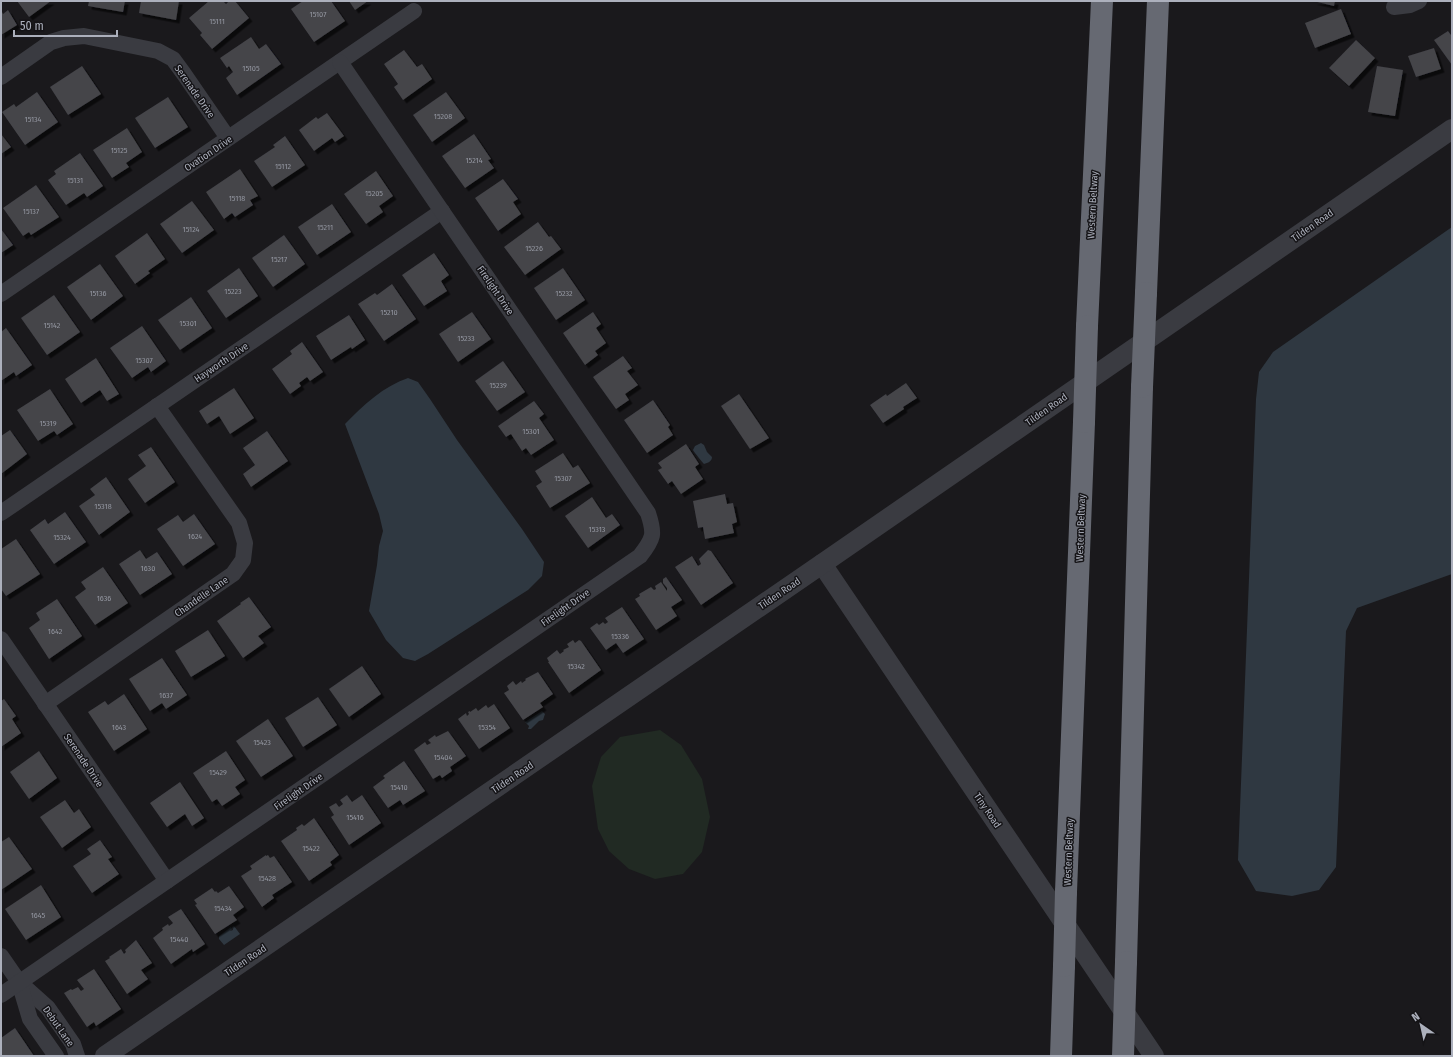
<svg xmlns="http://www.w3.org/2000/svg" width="1453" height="1057" font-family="'Fira Sans Condensed',sans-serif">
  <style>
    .green { fill: #212a23 }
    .water { fill: #2f3841 }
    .building { fill: #444449; filter: url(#shadow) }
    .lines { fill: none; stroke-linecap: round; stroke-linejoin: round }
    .minor { stroke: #3a3b41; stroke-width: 16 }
    .tertiary { stroke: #3a3b41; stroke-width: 20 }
    .motorway { stroke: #666972; stroke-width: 22 }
    .motorway-bridge { stroke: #666972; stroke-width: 22 }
    .labels { text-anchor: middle; stroke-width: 3; stroke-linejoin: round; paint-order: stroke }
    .number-label { font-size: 8px; fill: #92959f }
    .street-label { font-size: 10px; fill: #acb0bc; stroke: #151417 }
  </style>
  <defs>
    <filter id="shadow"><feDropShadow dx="3.5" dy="3.5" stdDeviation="0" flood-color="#0009"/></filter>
  </defs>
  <rect width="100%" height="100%" fill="#1a191c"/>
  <!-- green -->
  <path class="green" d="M660,730l21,15 21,34 8,38 -8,35 -19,22 -28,5 -26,-10 -20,-18 -11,-22 -6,-43 9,-29 19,-20z"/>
  <!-- water -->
  <g class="water">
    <path d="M1452,227v347l-95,34 -11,23 -10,236 -17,23 -27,6 -36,-5 -18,-31 18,-461 3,-27 14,-20z"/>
    <path d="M408,378l10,4 12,17 27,41 65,89 22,33 -2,14 -14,14 -100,64 -13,7 -12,-3 -17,-18 -17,-29 8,-46 2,-19 4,-15 -4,-17 -34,-90c18,-19 39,-38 63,-46z"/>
    <path d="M701,443l3,2 3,7 5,5c0,4 -4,6 -8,7 -1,-1 -10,-12 -11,-14l2,-4z"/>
    <path d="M542,711l3,3 -2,6 -4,1 -8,8h-3l1,-3 -4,-4z"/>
    <path d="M234,926l6,8 -16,11 -5,-6v-3l12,-9 1,2 -2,2 3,-1 -1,-3z"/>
  </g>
  <!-- building -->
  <g class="building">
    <path d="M17,1h34l-22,16z"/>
    <path d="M89,1h36l-2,11 -35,-6z"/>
    <path d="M141,1h38l-3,19 -37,-7z"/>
    <path d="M209,1h14l3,3 3,-3h6l14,17 -37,31 -12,-14 2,-2 -13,-15z"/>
    <path d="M303,1h12l1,1 2,-1h13l14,20 -31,21 -23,-33z"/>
    <path d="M349,1h19l-13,9z"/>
    <path d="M1313,1h22l-1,5z"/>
    <path d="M1341,9l10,25 -36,14 -10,-25z"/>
    <path d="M1,10l2,4 5,-4 9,15 -16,10z"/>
    <path d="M1448,31l3,4 1,-1v31l-18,-25z"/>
    <path d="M251,37l8,12 7,-5 15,20 -44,31 -11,-17 7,-6 -4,-6 -2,2 -7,-10z"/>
    <path d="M1356,40l19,18 -26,28 -20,-18z"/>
    <path d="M1434,48l7,21 -25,8 -8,-21z"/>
    <path d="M404,50l13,17 5,-3 10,15 -29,21 -9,-13 4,-3 -14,-20z"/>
    <path d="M82,66l19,28 -33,21 -18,-28z"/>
    <path d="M1377,66l26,4 -8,46 -27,-4z"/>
    <path d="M37,92l21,30 -33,23 -23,-33 12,-8 2,3z"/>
    <path d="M446,92l19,26 -33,24 -19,-27z"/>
    <path d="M168,97l20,30 -33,21 -20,-30z"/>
    <path d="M327,113l17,23 -9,6 -3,-4 -18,13 -15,-21 17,-13 2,2z"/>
    <path d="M127,128l15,24 -16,11 3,4 -17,11 -19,-28z"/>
    <path d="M1,134l10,13 -10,7z"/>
    <path d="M474,134l17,25 -3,1 6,8 -29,20 -23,-32z"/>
    <path d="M285,136l20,29 -33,22 -18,-26 21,-14 -2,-2z"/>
    <path d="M80,153l23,33 -16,11 -3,-4 -18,12 -18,-25 8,-6 -2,-3z"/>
    <path d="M240,169l18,27 -8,4 3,5 -18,12 -3,-4 -8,6 -18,-27z"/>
    <path d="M376,171l17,25 -14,10 4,6 -17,12 -22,-30z"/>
    <path d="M503,179l15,20 -5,3 8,12 -23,17 -23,-33z"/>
    <path d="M36,185l23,32 -28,18 -2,-3 -6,4 -20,-28z"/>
    <path d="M192,201l22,29 -32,23 -22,-29z"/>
    <path d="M332,204l19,28 -34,23 -19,-28z"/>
    <path d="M538,222l11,15 2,-1 10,13 -36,26 -21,-28z"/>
    <path d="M1,229l12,16 -12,8z"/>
    <path d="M147,233l18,26 -17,12 2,2 -15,11 -20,-28z"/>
    <path d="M284,235l21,29 -32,23 -21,-29z"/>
    <path d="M434,253l15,22 -8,6 6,10 -23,15 -22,-31z"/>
    <path d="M100,264l23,32 -32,24 -24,-33z"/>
    <path d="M239,268l19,28 -32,22 -19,-27z"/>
    <path d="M563,268l22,32 -29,20 -22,-32z"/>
    <path d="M392,284l24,35 -32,22 -26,-37 17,-11 2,2z"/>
    <path d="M54,295l26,37 -33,23 -26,-37z"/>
    <path d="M191,297l21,31 -32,22 -22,-30z"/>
    <path d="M472,312l19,27 -33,23 -19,-28z"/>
    <path d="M593,312l8,12 -5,4 10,15 -11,8 3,4 -13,10 -22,-32z"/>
    <path d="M349,315l16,25 -13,9 -1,-2 -20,13 -15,-24z"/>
    <path d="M142,326l24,35 -15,11 -3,-5 -16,11 -22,-30z"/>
    <path d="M6,328l26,37 -16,11 -2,-4 -13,9v-49z"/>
    <path d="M302,342l21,30 -13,9 -3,-4 -8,6 2,3 -11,8 -18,-25 20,-15 -2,-3z"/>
    <path d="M623,356l9,12 -5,3 11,14 -13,9 4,6 -13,9 -23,-32z"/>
    <path d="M96,358l23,36 -12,7 -7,-11 -19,13 -16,-24z"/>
    <path d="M503,361l22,31 -28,19 -22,-30z"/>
    <path d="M906,383l11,15 -14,9 1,2 -21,14 -13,-18 16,-11 1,2z"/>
    <path d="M234,388l20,30 -24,16 -11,-18 -12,8 -8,-13z"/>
    <path d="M50,389l23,35 -16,11 -3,-4 -16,10 -21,-31z"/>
    <path d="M739,394l30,44 -19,11 -29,-43z"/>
    <path d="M653,400l17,25 -2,2 5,8 -26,18 -23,-33z"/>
    <path d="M534,401l10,13 -5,4 15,22 -23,15 -5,-7 -4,3 -11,-17 -5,3 -8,-11z"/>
    <path d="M10,430l17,24 -26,20v-38z"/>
    <path d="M267,431l21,30 -37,26 -8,-13 12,-9 -12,-17z"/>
    <path d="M686,444l13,20 -4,3 8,12 -22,15 -9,-13 -4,3 -10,-14 4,-2 -4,-5z"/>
    <path d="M151,447l24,35 -30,21 -17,-24 18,-13 -8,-11z"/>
    <path d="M563,453l10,15 5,-3 12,18 -40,25 -14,-22 6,-4 -7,-11z"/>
    <path d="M106,477l24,35 -31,23 -20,-29 16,-11 -5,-6z"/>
    <path d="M725,494l2,10 6,-1 4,19 -5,2 2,9 -29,6 -2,-12 -5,1 -5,-27z"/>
    <path d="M592,497l14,21 6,-4 8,11 -32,23 -23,-32z"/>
    <path d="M65,512l21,30 -32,22 -24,-34 15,-11 3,5z"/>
    <path d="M194,514l21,30 -32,22 -26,-37 21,-14 5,7z"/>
    <path d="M16,539l24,35 -34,22 -5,-7v-40z"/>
    <path d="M140,550l6,9 11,-7 15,22 -32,21 -21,-31z"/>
    <path d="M708,550l3,1 22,32 -32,22 -26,-38 17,-11 6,10 3,-2 -2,-5z"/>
    <path d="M103,567l25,36 -33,22 -20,-28 11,-8 -5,-7z"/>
    <path d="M666,577l16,23 -11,7 6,9 -21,14 -21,-31 5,-3 -1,-2 12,-7 3,3 2,-1 -1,-3 6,-4 6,9v-3l-4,-5v-4z"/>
    <path d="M249,597l22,30 -13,9 6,7 -21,15 -26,-37 24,-17 -1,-1z"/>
    <path d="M57,599l25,37 -33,23 -20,-31 11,-8 -4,-7z"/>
    <path d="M622,607l22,32 -21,14 -7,-10 -10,7 -16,-22 7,-5 2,2 4,-3 2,2 3,-2 -3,-4z"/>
    <path d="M208,630l17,26 -34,21 -16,-26z"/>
    <path d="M573,640l2,3 4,-3 2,1 20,29 -32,23 -21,-31h1l-2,-4 10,-8 3,4 4,-3 -1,-1 6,-3 -2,-3z"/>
    <path d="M162,658l25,37 -21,14 -4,-6 -12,8 -21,-32z"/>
    <path d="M362,666l19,28 -32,23 -20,-28z"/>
    <path d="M538,672l15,22 -13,9 3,4 -20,13 -19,-27 5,-3 -2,-4 6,-5 3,4 5,-4 1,2 4,-3 -1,-1z"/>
    <path d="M124,694l23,35 -33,22 -26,-39 17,-11 3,4z"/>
    <path d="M318,697l19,28 -34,22 -18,-29z"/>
    <path d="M4,699l12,17 -4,3 9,14 -20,14v-46z"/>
    <path d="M494,704l16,24 -31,21 -21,-30 8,-6 1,3 2,-2 -1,-2 2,-1v1l6,-4 2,3 8,-6 2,3z"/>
    <path d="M268,719l25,37 -32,21 -25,-36z"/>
    <path d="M448,731l18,25 -16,11 2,4 -10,7 -2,-3 -7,4 -19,-29 11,-8 2,3 4,-2 -3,-3 7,-5 1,2z"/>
    <path d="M39,751l18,27 -28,21 -19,-27z"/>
    <path d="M226,751l19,29 -10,7 5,7 -18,12 -5,-7 -5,3 -19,-29z"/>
    <path d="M404,761l21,30 -22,14 -3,-5 -12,8 -15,-21 12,-9 -2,-2z"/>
    <path d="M180,782l24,36 -12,8 -7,-12 -18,13 -17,-24z"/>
    <path d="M347,795l5,7 10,-7 19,28 -32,22 -18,-28 3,-2 -5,-8 7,-4 3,4 4,-3 -3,-4z"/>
    <path d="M65,800l9,13 5,-4 12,18 -29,21 -22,-31z"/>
    <path d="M314,818l25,37 -9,7 2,3 -23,16 -28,-40 16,-11 -1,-2 6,-4 2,2z"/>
    <path d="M9,837l23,32 -31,21v-48z"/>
    <path d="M100,840l12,17 -4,2 11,15 -27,19 -19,-27 18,-12 -4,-5z"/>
    <path d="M266,855v1l2,-1 2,3 4,-2 18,26 -20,13 2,3 -12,9 -21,-31 11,-7 -2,-3z"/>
    <path d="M41,885l20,32 -35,23 -21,-31z"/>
    <path d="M229,886l15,21 -11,8 4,5 -22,14 -20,-29 2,-1 -3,-4 18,-12 3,4 1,-1 2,2z"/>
    <path d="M181,909l24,35 -12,8 -1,-3 -21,15 -18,-26 10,-8 -1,-2 6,-4 1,2 4,-3 -5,-6z"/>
    <path d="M136,940l16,23 -11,7 7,9 -21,15 -22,-33 5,-3 -1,-1 12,-8 3,5 2,-2 -1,-2z"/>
    <path d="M94,969l27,40 -25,17 -2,-4 -7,5 -23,-34 7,-4 1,1 6,-3 3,4 3,-2 -7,-9z"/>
    <path d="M15,1028l19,28h-33v-18z"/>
  </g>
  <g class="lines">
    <!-- minor -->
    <g class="minor">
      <path d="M1394,7l16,-2 9,-4"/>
      <path d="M1,77l50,-35 13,-4 20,-2 74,15 15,8 11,15 44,64"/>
      <path d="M1,294l413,-283"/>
      <path d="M1,513l441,-302"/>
      <path d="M1,639l166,242"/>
      <path d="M45,704l188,-130 10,-14 2,-17 -6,-20 -82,-117"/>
      <path d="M1,956l18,26 29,26 25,36 4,12"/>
      <path d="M19,982l11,37 26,37"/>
      <path d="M1,995l639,-439c14,-18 15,-22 8,-43l-308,-451"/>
    </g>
    <!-- tertiary -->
    <g class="tertiary">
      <path d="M822,564l332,492"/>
      <path d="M105,1056l727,-499 620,-428"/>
    </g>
    <!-- motorway -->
    <g class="motorway">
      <path d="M1146,293l12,-292"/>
      <path d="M1087,326l15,-325"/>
      <path d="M1066,892l18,-470"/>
      <path d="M1126,962l16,-575"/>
      <path d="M1061,1056l3,-90"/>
    </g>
    <!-- motorway-bridge -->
    <g class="motorway-bridge">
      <path d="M1142,387l4,-94"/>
      <path d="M1084,422l3,-96"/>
      <path d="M1064,966l2,-74"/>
      <path d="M1123,1056l3,-94"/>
    </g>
  </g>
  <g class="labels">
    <!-- number labels -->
    <g class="number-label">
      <text x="318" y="17">15107</text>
      <text x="217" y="24">15111</text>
      <text x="251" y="71">15105</text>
      <text x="443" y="119">15208</text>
      <text x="33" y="122">15134</text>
      <text x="119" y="153">15125</text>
      <text x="474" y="163">15214</text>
      <text x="283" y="169">15112</text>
      <text x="75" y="183">15131</text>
      <text x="374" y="196">15205</text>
      <text x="237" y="201">15118</text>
      <text x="31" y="214">15137</text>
      <text x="325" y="230">15211</text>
      <text x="191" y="232">15124</text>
      <text x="534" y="251">15226</text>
      <text x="279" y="262">15217</text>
      <text x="233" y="294">15223</text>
      <text x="98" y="296">15136</text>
      <text x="564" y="296">15232</text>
      <text x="389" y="315">15210</text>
      <text x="188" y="326">15301</text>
      <text x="52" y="328">15142</text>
      <text x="466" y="341">15233</text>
      <text x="144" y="363">15307</text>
      <text x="498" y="388">15239</text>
      <text x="48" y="426">15319</text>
      <text x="531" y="434">15301</text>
      <text x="563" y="481">15307</text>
      <text x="103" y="509">15318</text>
      <text x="597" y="532">15313</text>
      <text x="195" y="539">1624</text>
      <text x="62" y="540">15324</text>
      <text x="148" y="571">1630</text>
      <text x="104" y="601">1636</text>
      <text x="55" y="634">1642</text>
      <text x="620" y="639">15336</text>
      <text x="576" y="669">15342</text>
      <text x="166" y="698">1637</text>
      <text x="119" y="730">1643</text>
      <text x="487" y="730">15354</text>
      <text x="262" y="745">15423</text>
      <text x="443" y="760">15404</text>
      <text x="218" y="775">15429</text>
      <text x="399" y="790">15410</text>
      <text x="355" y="820">15416</text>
      <text x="311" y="851">15422</text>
      <text x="267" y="881">15428</text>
      <text x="223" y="911">15434</text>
      <text x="38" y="918">1645</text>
      <text x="179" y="942">15440</text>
    </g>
    <!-- street labels -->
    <g class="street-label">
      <text transform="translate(195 91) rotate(55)" y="4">Serenade Drive</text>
      <text transform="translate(208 153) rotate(-34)" y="4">Ovation Drive</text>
      <text transform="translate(1092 205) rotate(-87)" y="4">Western Beltway</text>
      <text transform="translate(1312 225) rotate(-35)" y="4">Tilden Road</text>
      <text transform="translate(496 290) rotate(56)" y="4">Firelight Drive</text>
      <text transform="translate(221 362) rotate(-34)" y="4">Hayworth Drive</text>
      <text transform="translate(1046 409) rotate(-35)" y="4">Tilden Road</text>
      <text transform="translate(1080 528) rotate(-88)" y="4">Western Beltway</text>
      <text transform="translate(779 593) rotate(-34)" y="4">Tilden Road</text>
      <text transform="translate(201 596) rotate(-35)" y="4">Chandelle Lane</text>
      <text transform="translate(565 607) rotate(-35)" y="4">Firelight Drive</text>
      <text transform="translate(84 760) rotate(56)" y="4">Serenade Drive</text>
      <text transform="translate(512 777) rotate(-34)" y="4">Tilden Road</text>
      <text transform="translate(298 791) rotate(-35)" y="4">Firelight Drive</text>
      <text transform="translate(988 810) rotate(56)" y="4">Tiny Road</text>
      <text transform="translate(1068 852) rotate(-88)" y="4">Western Beltway</text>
      <text transform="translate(245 960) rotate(-34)" y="4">Tilden Road</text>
      <text transform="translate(59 1026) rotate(55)" y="4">Debut Lane</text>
    </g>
  </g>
  <!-- border -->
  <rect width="1453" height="1057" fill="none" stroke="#acb0bc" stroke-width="4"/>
  <!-- north arrow -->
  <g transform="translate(1421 1025) rotate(326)" stroke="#151417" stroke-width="3" paint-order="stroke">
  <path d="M0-3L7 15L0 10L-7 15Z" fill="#acb0bc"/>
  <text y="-6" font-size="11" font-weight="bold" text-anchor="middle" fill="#acb0bc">N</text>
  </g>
  <!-- scale -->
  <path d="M14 30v6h103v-6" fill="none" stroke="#acb0bc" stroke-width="2"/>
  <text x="20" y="30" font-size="12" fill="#acb0bc" stroke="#151417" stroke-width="3" paint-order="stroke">50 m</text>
</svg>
